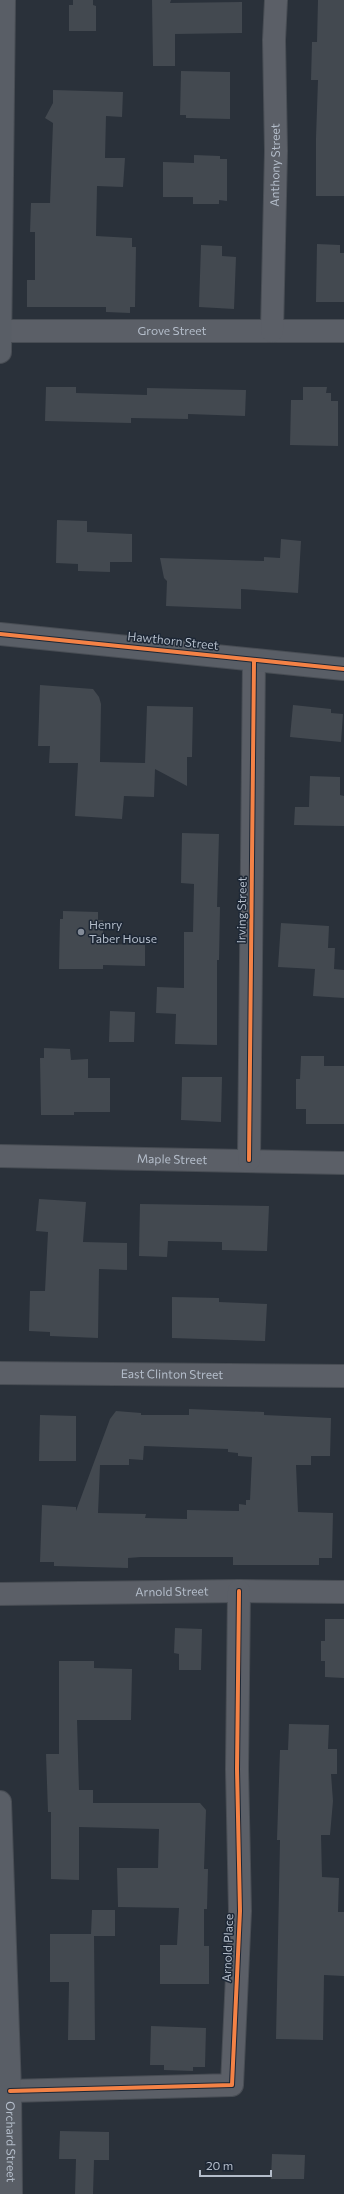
<svg xmlns="http://www.w3.org/2000/svg" width="344" height="2194" font-family="Commissioner,sans-serif">
  <style>
    .building { fill: #434950; fill-rule: evenodd }
    .lines { fill: none; stroke-linecap: round; stroke-linejoin: round }
    .street-casing { stroke: #484d54; stroke-width: 24 }
    .secondary-casing { stroke: #484d54; stroke-width: 24 }
    .street { stroke: #5b5f67; stroke-width: 22 }
    .secondary { stroke: #595e66; stroke-width: 22 }
    .cycleway-casing { stroke: #1d2735; stroke-width: 6 }
    .cycleway { stroke: #f48246; stroke-width: 4 }
    .poi-dot { fill: #848c98; stroke: #1d2735; stroke-width: 1.5 }
    .labels { text-anchor: middle; stroke-width: 3; stroke-linejoin: round; paint-order: stroke }
    .street-label { font-size: 12px; fill: #b4bdca; stroke: #1d2735 }
    .poi-label { font-size: 12px; fill: #b4bdca; stroke: #1d2735; text-anchor: start }
  </style>
  <rect width="100%" height="100%" fill="#2a313a"/>
  <!-- building -->
  <g class="building">
    <path d="M73,0h20v5l3,1v25h-27v-26h4z"/>
    <path d="M152,0h19l-1,3 72,-1v31l-67,1v32h-22z"/>
    <path d="M318,0h26v196h-28v-58l2,-58h-7l1,-38h5z"/>
    <path d="M181,71l49,1v47l-44,-1v-3h-6z"/>
    <path d="M53,90l70,2 -1,25 -16,-1 -1,42h20l-2,29 -26,-1 -1,50 36,2v9h4l-1,60h-5v6l-24,-1v-5h-79v-27h8v-48h-5l1,-29h19l3,-80 -8,-5 8,-15z"/>
    <path d="M194,155l26,1v3h7v42l-8,-1v4h-26v-7h-30v-35l31,1z"/>
    <path d="M317,244l23,1v8h4v49h-28z"/>
    <path d="M201,245l21,1v10l14,1 -2,52 -35,-2z"/>
    <path d="M46,387h30v6l71,2v-7l99,2 -1,26 -57,-2v5l-57,-1v5l-86,-2z"/>
    <path d="M303,387h24l-1,6h5v8h7v45l-48,-1 1,-45h12z"/>
    <path d="M57,520l30,1v11l45,2v28h-22v10l-32,-1v-7l-22,-1z"/>
    <path d="M281,539l20,2 -3,52 -57,-4v20l-75,-3 1,-25 -3,-3 -4,-20 104,3v-4l16,1z"/>
    <path d="M40,685l53,4 6,8 2,7 -1,58 45,1 2,-57 46,1 -1,50h-5v29l-32,-17 -1,28 -30,-1 -2,23 -47,-3 3,-53h-29l1,-17h-12z"/>
    <path d="M293,705l38,4v4l12,1 -2,28 -51,-5z"/>
    <path d="M310,776l30,1v18l4,1v30l-50,-1 1,-18h14z"/>
    <path d="M182,833l37,1 -2,73h3l-1,53h-2v85l-42,-1 1,-30 -20,-1 1,-26 27,1v-56h9l1,-48 -13,-1z"/>
    <path d="M63,911l35,1v8h5v24l42,1v21l-42,-1v4h-44l1,-50h3z"/>
    <path d="M281,923l48,3 -1,22h7l-1,21 10,1v28l-31,-2 2,-27 -37,-2z"/>
    <path d="M110,1011l25,1 -1,30h-25z"/>
    <path d="M44,1048l26,1 1,11 17,-1v19h22v34h-36v3h-33l-1,-57h4z"/>
    <path d="M301,1056h23v10h20v58h-38v-15h-10v-30h4z"/>
    <path d="M182,1077h40l-1,45 -40,-2z"/>
    <path d="M39,1199l47,3 -3,40 44,1v27l-28,-1 -1,69 -48,-2v-4l-21,-1 1,-40h15l3,-59 -12,-1z"/>
    <path d="M140,1204l129,2 -2,45 -45,-1v-8l-54,-1 -1,16 -28,-1z"/>
    <path d="M172,1297l47,1v4l48,2 -2,37 -93,-3z"/>
    <path d="M189,1409l75,3v3l67,3 -1,38h-19v9h-15l2,47 35,1 -1,45h-13v7h-86v-8h-92l-13,1v10l-74,-2v-4h-14l2,-57 34,2v4l34,-92 6,-8 25,2v2h48zM144,1446l84,3v3l10,1v3l14,1 -2,43h-4v5l-7,-1v7l-52,-1v9l-42,-1 1,-4 -48,-1 2,-48h29v-6l14,1z"/>
    <path d="M40,1415l36,1v45h-37z"/>
    <path d="M325,1619h19v59l-19,-1v-16h-4v-20h4z"/>
    <path d="M175,1628l27,1 -1,41h-22v-16l-5,-1z"/>
    <path d="M59,1661h35v7l38,1 -1,51h-54l2,70h14v13h107l6,7 -2,59h4l-1,40h-3v37h5v38h-49v-39h17l2,-37 -61,-1 -1,-39h41l1,-39 -80,-2v53l-28,-1v-67h-3l-2,-58h13z"/>
    <path d="M289,1724l40,1 -1,24h9v25h-6l2,27 -3,34h-9l1,42 17,1 -1,34h6v64l-20,-1 -1,65 -47,-1 4,-199h-3l3,-90h8z"/>
    <path d="M92,1910h23v26h-21l1,104h-27l1,-58h-19v-48h41z"/>
    <path d="M151,2026l55,2 -1,39h-12v4l-29,-1v-5h-14z"/>
    <path d="M60,2131l49,1v28h-15l-1,34h-18l1,-35h-17z"/>
    <path d="M272,2154l33,1 -1,24h-33z"/>
  </g>
  <g class="lines">
    <!-- street casing -->
    <g class="street-casing">
      <g id="street">
        <path id="s1" d="M0,331h344"/>
        <path id="s2" d="M272,331l4,-180 -2,-111 2,-40"/>
        <path id="s3" d="M0,1156l344,7"/>
        <path d="M249,1160l5,-500"/>
        <path id="s4" d="M0,1373l344,3"/>
        <path id="s5" d="M0,1594l239,-3 105,1"/>
        <path d="M10,2091l222,-6 8,-174 -3,-142 2,-178"/>
      </g>
    </g>
    <!-- secondary casing -->
    <g class="secondary-casing">
      <g id="secondary">
        <path d="M0,352l4,-352"/>
        <path d="M0,634l344,35"/>
        <path id="s6" d="M0,1802l10,289 1,103"/>
      </g>
    </g>
    <!-- street -->
    <use href="#street" class="street"/>
    <!-- secondary -->
    <use href="#secondary" class="secondary"/>
    <!-- cycleway casing -->
    <g class="cycleway-casing">
      <g id="cycleway">
        <path d="M0,634l344,35"/>
        <path d="M249,1160l5,-500"/>
        <path d="M10,2091l222,-6 8,-174 -3,-142 2,-178"/>
      </g>
    </g>
    <!-- cycleway -->
    <use href="#cycleway" class="cycleway"/>
  </g>
  <!-- markers -->
  <circle class="poi-dot" cx="81" cy="932" r="4"/>
  <g class="labels">
    <!-- street labels -->
    <g class="street-label">
      <text dy="4" stroke="none"><textPath href="#s2" startOffset="166">Anthony Street</textPath></text>
      <text dy="4" stroke="none"><textPath href="#s1" startOffset="172">Grove Street</textPath></text>
      <text transform="translate(173 641) rotate(6)" y="4">Hawthorn Street</text>
      <text transform="translate(242 910) rotate(-89)" y="4">Irving Street</text>
      <text dy="4" stroke="none"><textPath href="#s3" startOffset="172">Maple Street</textPath></text>
      <text dy="4" stroke="none"><textPath href="#s4" startOffset="172">East Clinton Street</textPath></text>
      <text dy="4" stroke="none"><textPath href="#s5" startOffset="172">Arnold Street</textPath></text>
      <text transform="translate(228 1948) rotate(-88)" y="4">Arnold Place</text>
      <text dy="4" stroke="none"><textPath href="#s6" startOffset="340">Orchard Street</textPath></text>
    </g>
    <!-- poi labels -->
    <g class="poi-label">
      <text x="89" y="929">Henry<tspan x="89" dy="14">Taber House</tspan></text>
    </g>
  </g>
  <!-- scale -->
  <path d="M200 2170v6h71v-6" fill="none" stroke="#b4bdca" stroke-width="2"/>
  <text x="206" y="2170" font-size="12" fill="#b4bdca" stroke="#1d2735" stroke-width="3" paint-order="stroke">20 m</text>
</svg>
